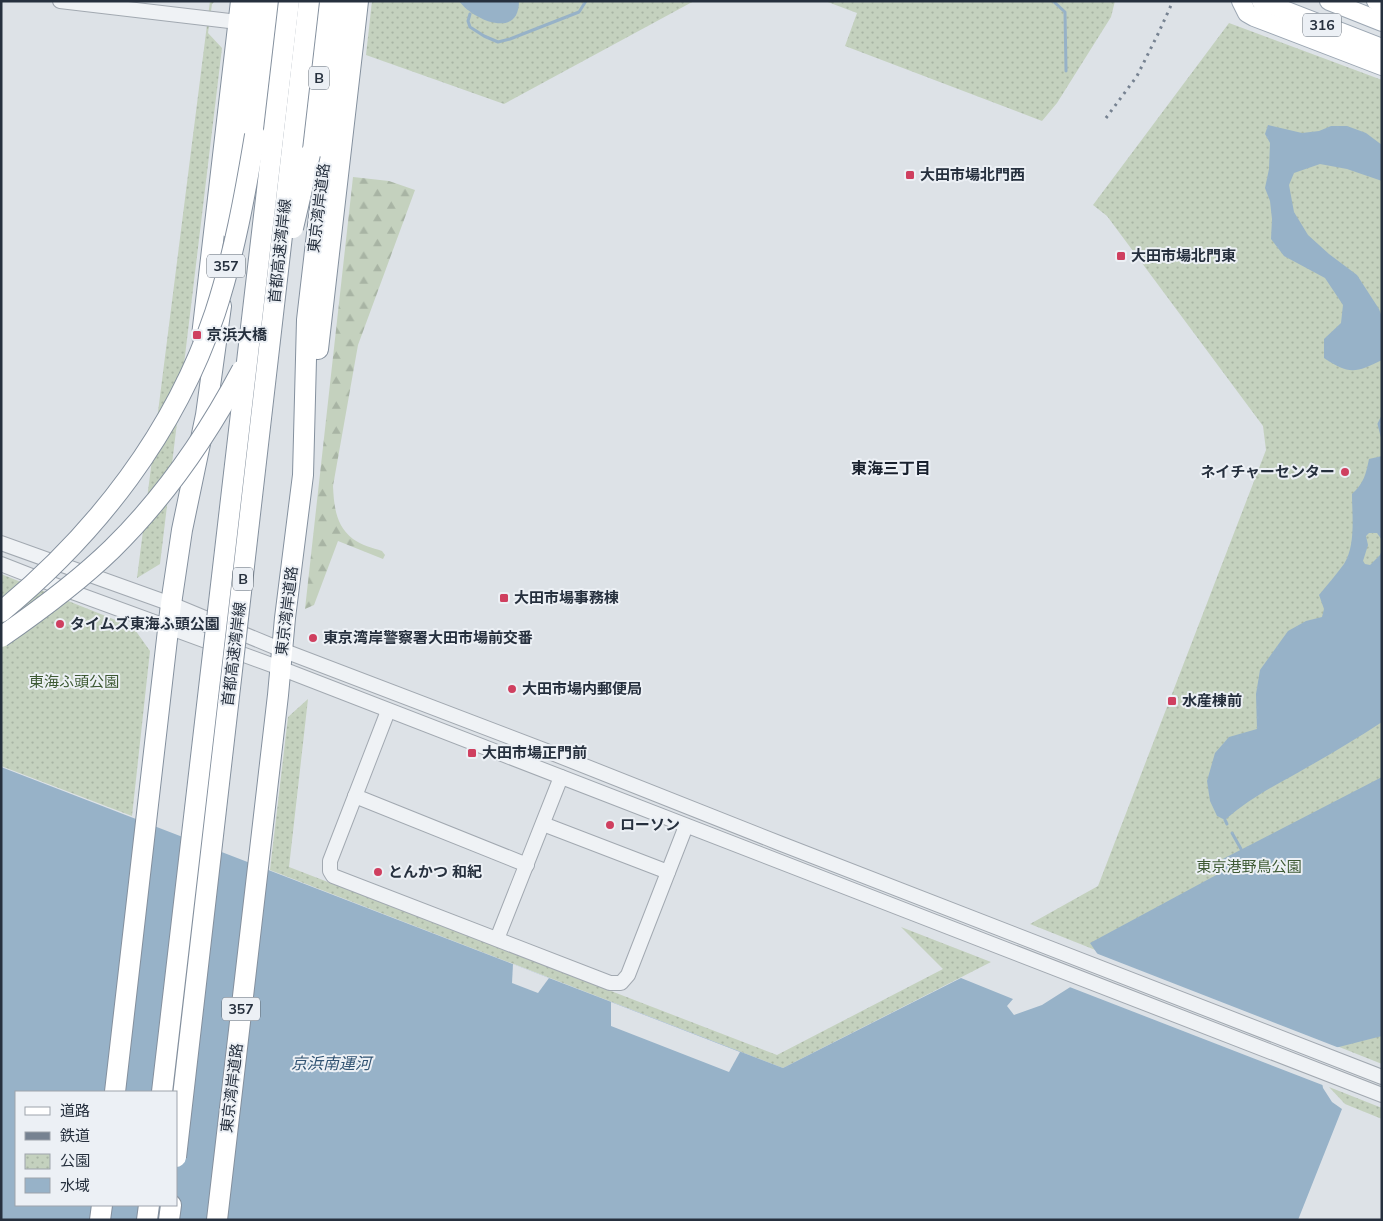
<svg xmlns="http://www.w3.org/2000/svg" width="1383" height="1221" font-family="Mulish,'Noto Sans JP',sans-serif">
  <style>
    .forest { fill: url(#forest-firs) }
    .park { fill: url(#park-dots) }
    .water { fill: #97b2c8; fill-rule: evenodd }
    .pier { fill: #dde2e7 }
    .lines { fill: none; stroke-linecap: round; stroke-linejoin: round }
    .stream { stroke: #97b2c8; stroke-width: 3 }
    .minor-casing { stroke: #a2a9b1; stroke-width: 16 }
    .major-casing { stroke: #9ca7b3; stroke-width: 20 }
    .highway-casing { stroke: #84909e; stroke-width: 22 }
    .minor { stroke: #eff2f5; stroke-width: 14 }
    .major { stroke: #fff; stroke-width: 18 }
    .highway { stroke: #fff; stroke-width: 20 }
    .rail { stroke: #768291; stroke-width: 3; stroke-dasharray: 2.5 5; stroke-linecap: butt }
    .highway-bridge-casing { stroke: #84909e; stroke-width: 22; stroke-linecap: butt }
    .highway-bridge { stroke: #fff; stroke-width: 20 }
    .poi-dot { fill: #cf3f5f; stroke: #ecf0f5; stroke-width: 2 }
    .labels { text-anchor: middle; stroke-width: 4; stroke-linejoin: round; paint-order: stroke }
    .shield { fill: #ecf0f5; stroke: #616a75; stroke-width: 1 }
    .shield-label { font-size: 14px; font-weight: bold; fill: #26303e }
    .poi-label { font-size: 15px; font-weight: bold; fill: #26303e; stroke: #ecf0f5; text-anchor: start }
    .street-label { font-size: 15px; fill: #26303e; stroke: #ecf0f5 }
    .park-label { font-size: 15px; fill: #3d5933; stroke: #ecf0f5 }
    .neighbourhood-label { font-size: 16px; font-weight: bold; fill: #19212e; stroke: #ecf0f5 }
    .water-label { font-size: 16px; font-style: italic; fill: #305272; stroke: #ecf0f5 }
  </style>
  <defs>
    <pattern id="forest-firs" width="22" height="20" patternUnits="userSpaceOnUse" patternTransform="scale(1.25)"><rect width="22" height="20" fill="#c4d1be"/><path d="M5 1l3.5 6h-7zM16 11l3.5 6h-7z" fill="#a8b4a4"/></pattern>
    <pattern id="park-dots" width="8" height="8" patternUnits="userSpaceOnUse" patternTransform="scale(1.25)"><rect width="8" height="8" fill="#c4d1be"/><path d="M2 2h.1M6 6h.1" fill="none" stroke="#a8b4a4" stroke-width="1.8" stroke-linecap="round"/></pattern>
  </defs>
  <rect width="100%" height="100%" fill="#dde2e7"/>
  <!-- forest -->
  <path class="forest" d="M353,177l36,4 26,9 -57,155 -25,141c1,21 3,40 20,53 8,6 20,9 29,12l3,4 -2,4 -45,-18 -24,64 -9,4z"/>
  <!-- park -->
  <g class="park">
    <path d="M210,1h5l-3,3 -4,29 14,15 -62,516 -23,14z"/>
    <path d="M372,1h322l-190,103 -138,-49z"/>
    <path d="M825,1h290l-4,16 -54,86 -15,18 -197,-75 12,-33z"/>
    <path d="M1229,23l153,57v984l-352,-140 68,-38 168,-436 -3,-24 -156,-210 -14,-11z"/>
    <path d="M1,574l132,53 17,24 -18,165 -131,-50z"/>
    <path d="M308,699l-19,168 488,188 166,-86 -42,-42 90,35 -208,106 -513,-198 18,-153z"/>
    <path d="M1329,1087l53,21v11l-37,-15z"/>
  </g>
  <!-- water -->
  <g class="water">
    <path d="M459,1h60c0,39 -46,19 -60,0z"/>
    <path d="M1268,125l34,8 17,-2 12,-5h16l19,7 16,12v36l-35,-12 -27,-5 -26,9 -5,12 5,27 14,23 21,19 28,21 22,34 3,8v43c-26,13 -33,15 -58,-2v-19l17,-16 2,-18 -18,-27 -41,-22 -13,-17 1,-20 -2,-18 -5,-13 4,-19 1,-26 -5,-9z"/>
    <path d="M1382,456v84l-5,-7h-8l-3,3 2,9 -5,16 2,3 5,1 10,-10 2,-5v172c-27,18 -55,34 -83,50 -27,15 -50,27 -74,48l-8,-4 -7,-15 -3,-20 8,-28 14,-16 28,-8 -1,-35 4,-24 28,-39 18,-10 16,-4 2,-8 -5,-14c8,-10 17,-20 25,-31 12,-19 8,-49 8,-70 12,-11 14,-20 17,-35z"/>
    <path d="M1,767l782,301 178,-90 52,21 -6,7 7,9 28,-10 63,-40 -15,-22 130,-70 -5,-10 167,-86v259l-55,14 -8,15 4,23 9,14 10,7 -44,111h-1297zM16,1092h160v113h-160z"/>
  </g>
  <!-- pier -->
  <g class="pier">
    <path d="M1093,952l249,97 -14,3 -6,13 3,21 -258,-100 35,-22z"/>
    <path d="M513,964l36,14 -11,15 -26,-10z"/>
    <path d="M611,1002l129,50 -11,20 -118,-46z"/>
  </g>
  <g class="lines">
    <!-- stream -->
    <g class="stream">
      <path d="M1053,1l12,11 1,59"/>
      <path d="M470,14l-2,7 2,6 14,9 14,6 12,-3 69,-27 7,-11"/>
      <path d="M1382,418l-3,6 3,12"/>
      <path d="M1225,820l2,4"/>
      <path d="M1232,833l9,16"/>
    </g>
    <!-- minor casing -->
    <g class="minor-casing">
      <g id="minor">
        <path d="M60,1l178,21"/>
        <path d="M1,543l170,61 111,46 275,105 222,88 603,234"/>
        <path d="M1,564l74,29 205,75 1102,427"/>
        <path d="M388,711l-58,150v10l3,5 277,107h11l7,-8 58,-149"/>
        <path d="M355,796l172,69"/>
        <path d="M543,824l125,48"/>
        <path d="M497,939l64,-162"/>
      </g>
    </g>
    <!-- major casing -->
    <g class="major-casing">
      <g id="major">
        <path d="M1241,1l6,12 7,4 128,49"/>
        <path d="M1261,1l121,47"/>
        <path d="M1329,1l53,21"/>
        <path d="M1376,1l6,3"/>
      </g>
    </g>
    <!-- highway casing -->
    <g class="highway-casing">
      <g id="highway">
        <path d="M255,135l16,-134"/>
        <path d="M310,154l18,-153"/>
        <path d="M230,228l25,-227"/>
        <path d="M202,336l39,-335"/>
        <path d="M318,349l40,-348"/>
        <path d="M115,1092l56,-488 11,-74 24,-115 15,-109"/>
        <path d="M100,1220l2,-15"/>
        <path d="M147,1220l2,-15"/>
        <path d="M169,1220l2,-15"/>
        <path d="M217,1220l61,-525 7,-77 18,-143 4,-155 37,-319"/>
      </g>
    </g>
    <!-- minor -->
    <use href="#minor" class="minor"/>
    <!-- major -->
    <use href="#major" class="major"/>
    <!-- highway -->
    <use href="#highway" class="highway"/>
    <!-- rail -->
    <path class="rail" d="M1106,118l31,-42 21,-42 15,-33"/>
    <!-- highway-bridge casing -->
    <g class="highway-bridge-casing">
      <g id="highway-bridge">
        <path d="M293,228l17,-74"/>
        <path d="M1,612c96,-79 174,-180 214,-299 19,-58 30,-118 40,-178"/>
        <path d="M1,637c39,-27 77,-55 111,-88 53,-52 95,-113 130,-179"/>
        <path d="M162,1092l127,-1091"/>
        <path d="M176,1157l133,-1156"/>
      </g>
    </g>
    <!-- highway-bridge -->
    <use href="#highway-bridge" class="highway-bridge"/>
  </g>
  <!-- markers -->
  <g class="poi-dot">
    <rect x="905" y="170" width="10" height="10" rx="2.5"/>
    <rect x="1116" y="251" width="10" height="10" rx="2.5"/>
    <rect x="192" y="330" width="10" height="10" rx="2.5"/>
    <circle cx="1345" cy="472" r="5"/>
    <rect x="499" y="593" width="10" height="10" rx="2.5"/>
    <circle cx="60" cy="624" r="5"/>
    <circle cx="313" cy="638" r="5"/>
    <circle cx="512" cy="689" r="5"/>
    <rect x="1167" y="696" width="10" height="10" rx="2.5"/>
    <rect x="467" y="748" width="10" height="10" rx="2.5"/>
    <circle cx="610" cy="825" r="5"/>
    <circle cx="378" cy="872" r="5"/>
  </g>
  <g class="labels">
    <!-- shield labels -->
    <g class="shield">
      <rect x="1303" y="13.5" width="38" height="23" rx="4"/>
      <rect x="309" y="66.5" width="20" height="23" rx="4"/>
      <rect x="207" y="254.5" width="38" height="23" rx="4"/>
      <rect x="233" y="567.5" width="20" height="23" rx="4"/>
      <rect x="222" y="997.5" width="38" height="23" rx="4"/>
    </g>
    <g class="shield-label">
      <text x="1322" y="30">316</text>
      <text x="319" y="83">B</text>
      <text x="226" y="271">357</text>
      <text x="243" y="584">B</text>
      <text x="241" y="1014">357</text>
    </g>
    <!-- poi labels -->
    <g class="poi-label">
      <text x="920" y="180">大田市場北門西</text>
      <text x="1131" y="261">大田市場北門東</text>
      <text x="207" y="340">京浜大橋</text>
      <text x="1335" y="477" text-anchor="end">ネイチャーセンター</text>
      <text x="514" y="603">大田市場事務棟</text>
      <text x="70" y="629">タイムズ東海ふ頭公園</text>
      <text x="323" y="643">東京湾岸警察署大田市場前交番</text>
      <text x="522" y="694">大田市場内郵便局</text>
      <text x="1182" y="706">水産棟前</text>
      <text x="482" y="758">大田市場正門前</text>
      <text x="620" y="830">ローソン</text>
      <text x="388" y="877">とんかつ 和紀</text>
    </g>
    <!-- street labels -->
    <g class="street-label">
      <text transform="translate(319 208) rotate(-83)" y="5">東京湾岸道路</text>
      <text transform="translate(280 251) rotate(-84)" y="5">首都高速湾岸線</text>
      <text transform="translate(287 611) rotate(-83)" y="5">東京湾岸道路</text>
      <text transform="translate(234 654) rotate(-83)" y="5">首都高速湾岸線</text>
      <text transform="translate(232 1088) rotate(-83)" y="5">東京湾岸道路</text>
    </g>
    <!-- park labels -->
    <g class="park-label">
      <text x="74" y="687">東海ふ頭公園</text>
      <text x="1249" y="872">東京港野鳥公園</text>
    </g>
    <!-- neighbourhood labels -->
    <g class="neighbourhood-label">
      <text x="891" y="474">東海三丁目</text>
    </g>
    <!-- water labels -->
    <g class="water-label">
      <text x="331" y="1069">京浜南運河</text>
    </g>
  </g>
  <!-- border -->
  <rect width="1383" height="1221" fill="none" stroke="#26303e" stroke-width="5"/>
  <!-- legend -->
  <rect x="15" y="1091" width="162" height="115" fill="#ecf0f5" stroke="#9da3ac"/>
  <rect x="25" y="1107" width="25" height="8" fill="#ffffff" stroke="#9da3ac"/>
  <text x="60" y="1116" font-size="15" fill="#26303e">道路</text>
  <rect x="25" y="1132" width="25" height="8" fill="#768291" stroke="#9da3ac"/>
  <text x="60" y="1141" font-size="15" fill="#26303e">鉄道</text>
  <rect x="25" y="1154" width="25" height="15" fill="url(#park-dots)" stroke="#9da3ac"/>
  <text x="60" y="1166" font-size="15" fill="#26303e">公園</text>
  <rect x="25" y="1178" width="25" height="15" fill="#97b2c8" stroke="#9da3ac"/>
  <text x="60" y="1191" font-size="15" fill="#26303e">水域</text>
</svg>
